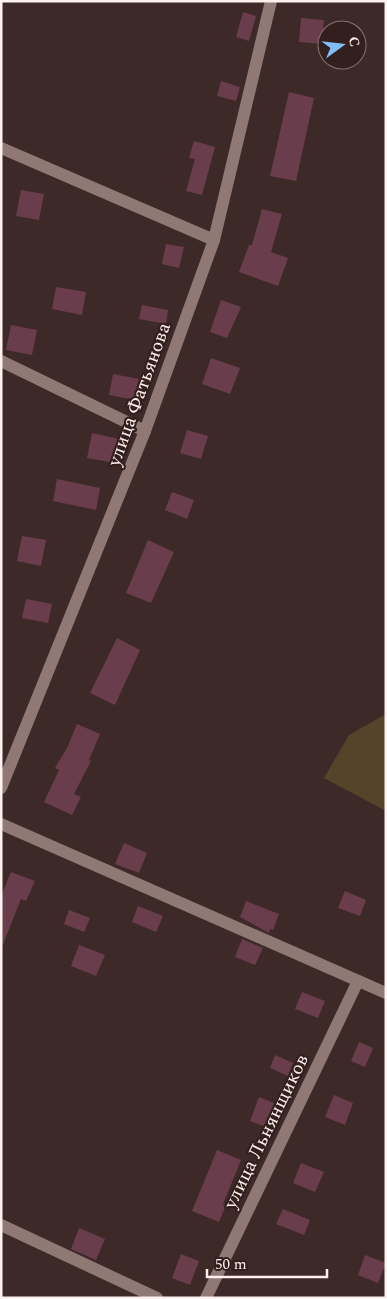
<svg xmlns="http://www.w3.org/2000/svg" width="387" height="1299" font-family="Spectral,serif">
  <style>
    .green { fill: #554429 }
    .building { fill: #6a3d4d }
    .lines { fill: none; stroke-linecap: round; stroke-linejoin: round }
    .street { stroke: #907875; stroke-width: 12 }
    .labels { text-anchor: middle; stroke-width: 4.5; stroke-linejoin: round; paint-order: stroke }
    .street-label { font-size: 19px; fill: #fff1ef; stroke: #331f1e }
  </style>
  <rect width="100%" height="100%" fill="#3d2927"/>
  <!-- green -->
  <path class="green" d="M386,714v97l-62,-33 25,-43z"/>
  <!-- building -->
  <g class="building">
    <path d="M243,12l13,4 -7,25 -13,-4z"/>
    <path d="M301,18l23,2 -3,24 -22,-2z"/>
    <path d="M221,81l19,6 -4,14 -19,-5z"/>
    <path d="M289,92l25,6 -18,83 -26,-5z"/>
    <path d="M194,141l21,6 -13,48 -16,-4 9,-32 -6,-1z"/>
    <path d="M21,190l23,4 -5,26 -23,-4z"/>
    <path d="M262,209l20,5 -11,38 17,6 -10,28 -39,-14 10,-27h3z"/>
    <path d="M166,244l18,3 -5,21 -17,-4z"/>
    <path d="M56,287l30,5 -4,23 -30,-6z"/>
    <path d="M221,300l20,7 -14,31 -17,-6z"/>
    <path d="M142,305l26,5 -2,14 -27,-5z"/>
    <path d="M11,325l26,5 -5,25 -26,-5z"/>
    <path d="M211,358l29,10 -10,26 -28,-10z"/>
    <path d="M113,374l26,5 -4,21 -26,-5z"/>
    <path d="M187,430l21,6 -7,23 -21,-6z"/>
    <path d="M92,433l27,6 -4,24 -28,-5z"/>
    <path d="M57,479l43,9 -4,22 -43,-9z"/>
    <path d="M172,492l22,8 -7,19 -22,-9z"/>
    <path d="M22,536l24,4 -5,26 -24,-5z"/>
    <path d="M148,540l26,12 -23,51 -25,-10z"/>
    <path d="M26,599l26,5 -4,19 -26,-5z"/>
    <path d="M117,638l23,12 -25,55 -25,-12z"/>
    <path d="M77,724l23,10 -11,26 2,1 -17,33 7,3 -9,18 -28,-13 15,-32 -4,-2 12,-20z"/>
    <path d="M124,843l23,10 -8,20 -24,-9z"/>
    <path d="M11,872l24,9 -9,20 -5,-2 -19,48 -1,-51z"/>
    <path d="M345,891l21,9 -6,16 -22,-8z"/>
    <path d="M246,901l33,13 -6,16 -3,-1 -1,4 -29,-16z"/>
    <path d="M138,906l25,10 -7,16 -24,-10z"/>
    <path d="M69,910l21,8 -6,14 -20,-8z"/>
    <path d="M242,939l21,9 -8,17 -20,-8z"/>
    <path d="M79,945l26,10 -9,21 -25,-10z"/>
    <path d="M302,992l23,9 -7,17 -23,-9z"/>
    <path d="M359,1042l14,6 -8,19 -14,-6z"/>
    <path d="M275,1055l18,8 -5,13 -18,-8z"/>
    <path d="M334,1095l19,8 -8,22 -20,-8z"/>
    <path d="M259,1097l17,7 -10,23 -16,-6z"/>
    <path d="M217,1150l24,10 -18,44 3,1 -7,17 -27,-11z"/>
    <path d="M301,1163l23,9 -9,20 -22,-9z"/>
    <path d="M283,1209l27,11 -6,15 -28,-11z"/>
    <path d="M79,1228l26,11 -9,21 -25,-11z"/>
    <path d="M181,1254l18,7 -9,24 -18,-7z"/>
    <path d="M365,1255l21,8 -8,20 -20,-8z"/>
  </g>
  <g class="lines">
    <!-- street -->
    <g class="street">
      <path d="M1,148l213,92"/>
      <path d="M1,361l144,70"/>
      <path d="M1,788l144,-357 69,-191 57,-239"/>
      <path d="M1,824l385,169"/>
      <path d="M1,1225l156,73"/>
      <path d="M206,1298l152,-317"/>
    </g>
  </g>
  <g class="labels">
    <!-- street labels -->
    <g class="street-label">
      <text transform="translate(138 394) rotate(-70)" y="7">улица Фатьянова</text>
      <text transform="translate(265 1131) rotate(-64)" y="7">улица Льнянщиков</text>
    </g>
  </g>
  <!-- border -->
  <rect width="387" height="1299" fill="none" stroke="#fff1ef" stroke-width="5"/>
  <!-- north arrow -->
  <g transform="translate(342 45) rotate(75)"><circle r="24" fill="#331f1e" stroke="#857372"/>
  <path d="M0-4L9 19L0 12L-9 19Z" fill="#81bdfa"/>
  <text y="-8" font-size="14" font-weight="bold" text-anchor="middle" fill="#fff1ef">С</text>
  </g>
  <!-- scale -->
  <path d="M207 1269v8h120v-8" fill="none" stroke="#fff1ef" stroke-width="2.5"/>
  <text x="215" y="1269" font-size="15" fill="#fff1ef" stroke="#331f1e" stroke-width="4" paint-order="stroke">50 m</text>
</svg>
